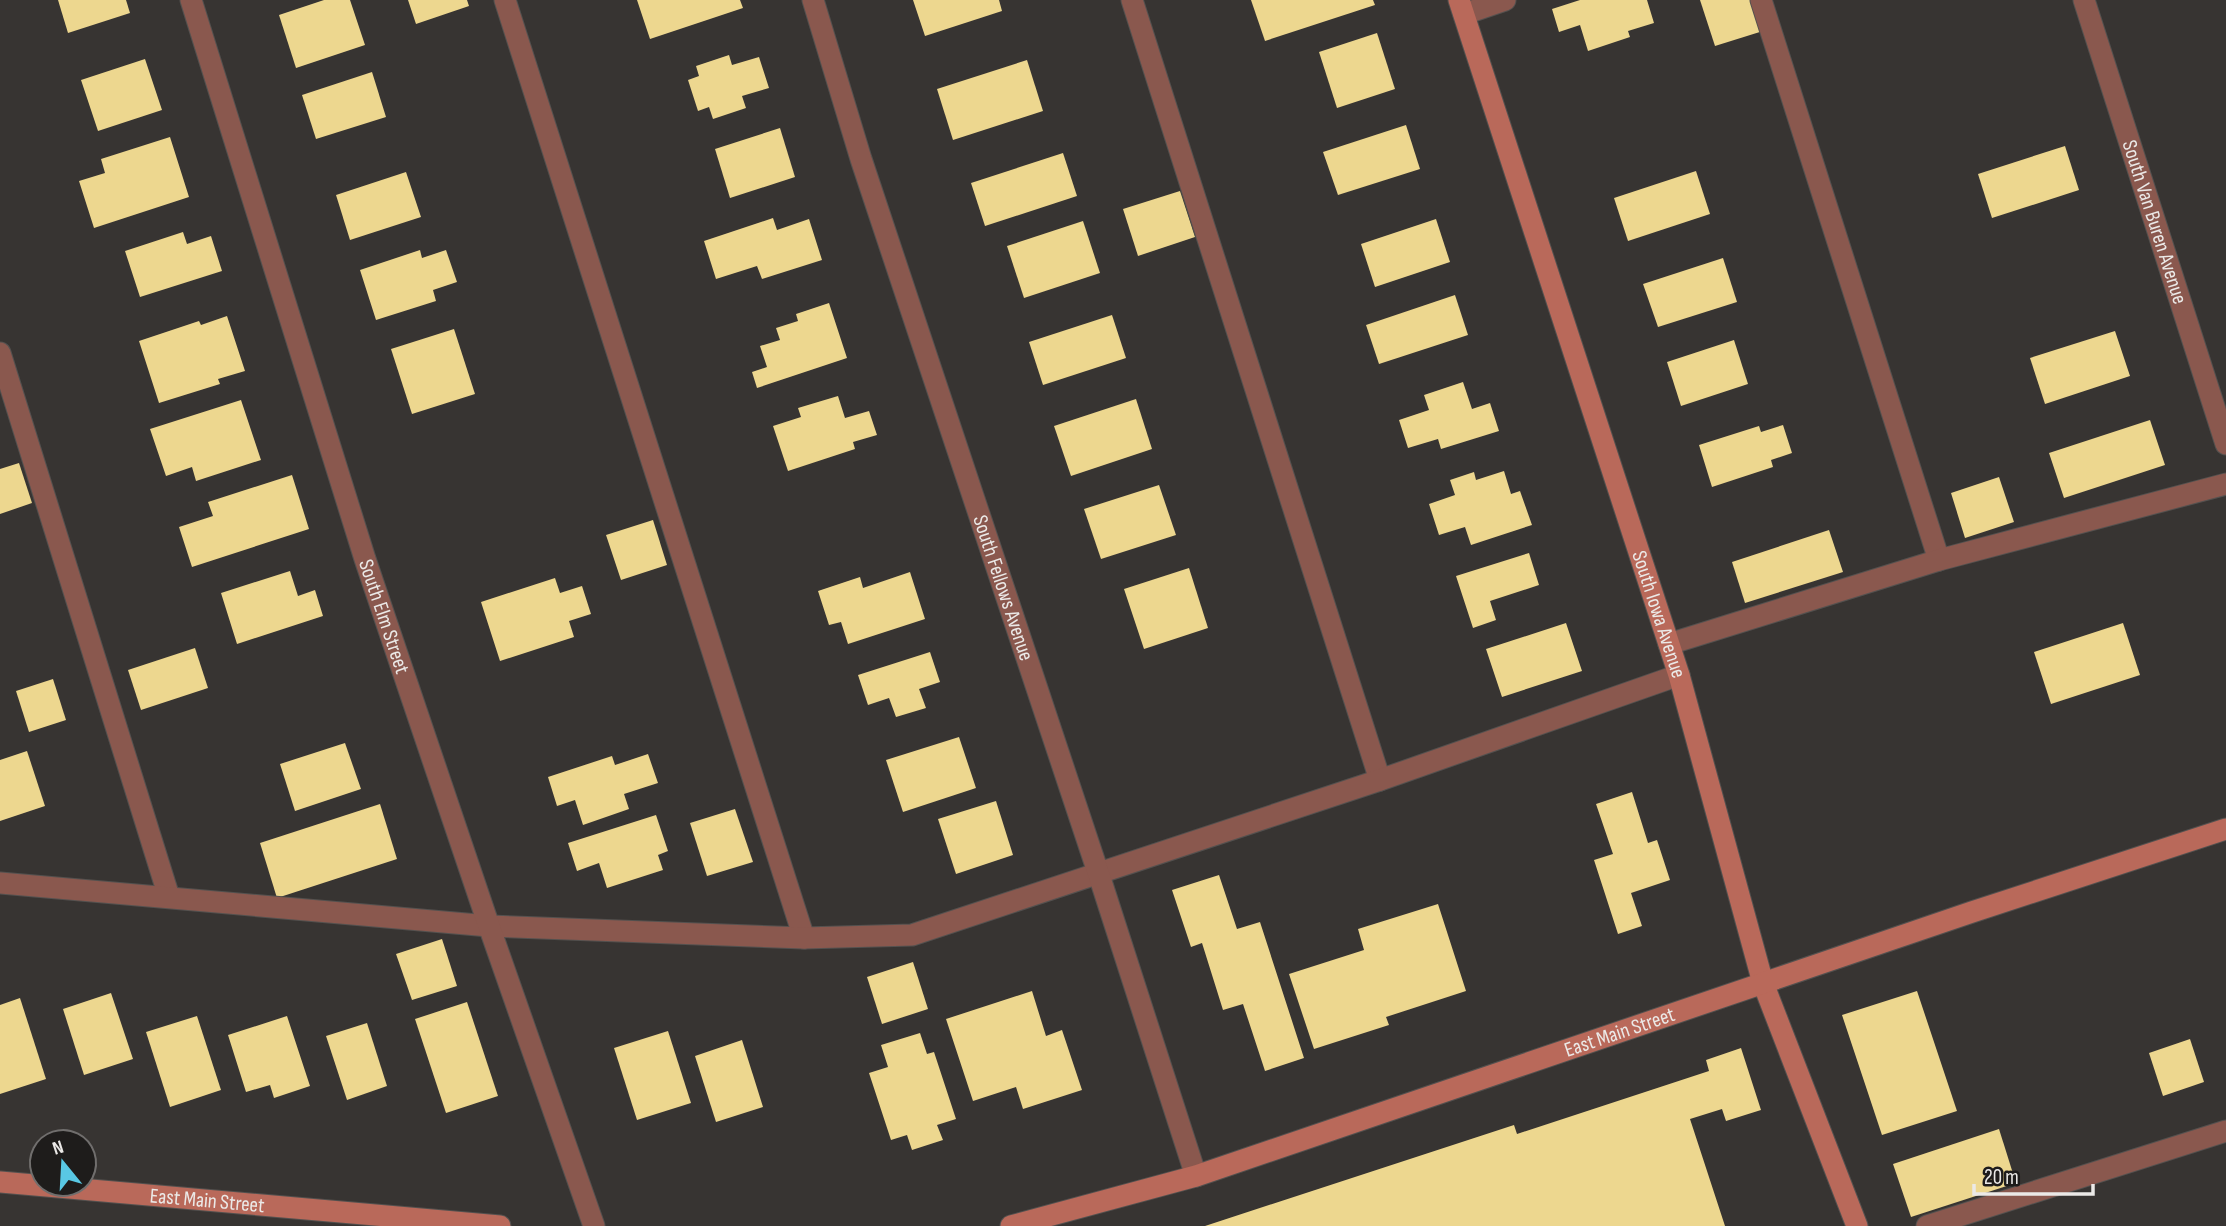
<svg xmlns="http://www.w3.org/2000/svg" width="2226" height="1226" font-family="'Sofia Sans Condensed',sans-serif">
  <style>
    .building { fill: #edd78f }
    .lines { fill: none; stroke-linecap: round; stroke-linejoin: round }
    .lane-casing { stroke: #54514f; stroke-width: 23 }
    .street-casing { stroke: #54514f; stroke-width: 23 }
    .secondary-casing { stroke: #54514f; stroke-width: 23 }
    .lane { stroke: #8a584e; stroke-width: 21 }
    .street { stroke: #8a584e; stroke-width: 21 }
    .secondary { stroke: #b9695a; stroke-width: 21 }
    .labels { text-anchor: middle; stroke-width: 7; stroke-linejoin: round; paint-order: stroke }
    .street-label { font-size: 21px; fill: #ebe9e7; stroke: #1e1c1b }
  </style>
  <rect width="100%" height="100%" fill="#373432"/>
  <!-- building -->
  <g class="building">
    <path d="M58,0h68l4,13 -62,20z"/>
    <path d="M324,0h26l15,45 -69,23 -17,-53z"/>
    <path d="M408,0h59l2,6 -53,18z"/>
    <path d="M637,0h103l3,8 -93,31z"/>
    <path d="M913,0h86l3,11 -77,25z"/>
    <path d="M1251,0h122l2,5 -110,36z"/>
    <path d="M1580,0h67l7,23 -26,8 2,6 -42,14 -8,-26 -21,7 -7,-23z"/>
    <path d="M1700,0h53l10,31 -48,15z"/>
    <path d="M1377,33l18,56 -58,19 -18,-56z"/>
    <path d="M729,55l3,10 27,-8 10,31 -27,8 4,12 -33,11 -4,-12 -11,4 -10,-31 11,-4 -3,-10z"/>
    <path d="M145,59l17,51 -64,21 -17,-51z"/>
    <path d="M1027,60l16,51 -90,29 -16,-51z"/>
    <path d="M372,72l14,45 -70,22 -14,-44z"/>
    <path d="M1406,125l14,44 -82,26 -15,-43z"/>
    <path d="M780,128l15,49 -65,21 -15,-49z"/>
    <path d="M170,137l19,60 -95,31 -15,-47 26,-8 -4,-14z"/>
    <path d="M2065,146l14,44 -87,28 -14,-44z"/>
    <path d="M1063,153l14,43 -92,30 -14,-43z"/>
    <path d="M1696,171l14,43 -82,27 -14,-43z"/>
    <path d="M406,172l15,45 -71,23 -14,-45z"/>
    <path d="M1180,191l15,46 -57,19 -15,-47z"/>
    <path d="M773,218l4,12 32,-11 13,41 -60,19 -5,-13 -41,13 -12,-38z"/>
    <path d="M1436,219l14,43 -75,25 -14,-43z"/>
    <path d="M1083,221l17,52 -76,25 -17,-52z"/>
    <path d="M183,232l4,12 24,-8 11,35 -82,26 -15,-46z"/>
    <path d="M420,250l2,8 24,-8 11,32 -24,8 3,11 -60,19 -16,-50z"/>
    <path d="M1723,258l14,44 -79,25 -15,-43z"/>
    <path d="M1455,295l13,40 -89,29 -13,-39z"/>
    <path d="M829,303l18,55 -90,30 -5,-16 15,-5 -7,-21 20,-6 -4,-12 22,-7 -2,-7z"/>
    <path d="M1112,315l14,43 -83,27 -14,-43z"/>
    <path d="M227,316l18,55 -27,8 2,5 -61,19 -20,-62 60,-20 2,4z"/>
    <path d="M454,329l21,65 -63,20 -21,-65z"/>
    <path d="M2115,331l15,45 -85,28 -15,-46z"/>
    <path d="M1734,340l14,44 -67,22 -14,-44z"/>
    <path d="M1463,382l9,27 18,-6 9,28 -58,18 -3,-10 -30,9 -9,-28 30,-10 -5,-15z"/>
    <path d="M838,396l7,22 24,-7 8,24 -24,7 2,7 -67,22 -15,-45 28,-9 -3,-9z"/>
    <path d="M1136,399l16,50 -81,27 -17,-50z"/>
    <path d="M241,400l20,60 -65,21 -4,-14 -26,9 -16,-47z"/>
    <path d="M2150,420l15,45 -101,33 -15,-45z"/>
    <path d="M1783,425l9,28 -21,7 2,7 -61,20 -13,-42 60,-19 2,6z"/>
    <path d="M19,463l13,40 -32,11v-45z"/>
    <path d="M1504,471l7,23 9,-3 12,34 -61,20 -6,-18 -26,8 -10,-31 26,-9 -5,-15 24,-8 2,8z"/>
    <path d="M292,475l17,54 -117,38 -13,-40 34,-11 -5,-14z"/>
    <path d="M1999,477l15,45 -49,16 -14,-45z"/>
    <path d="M1159,485l17,50 -75,24 -17,-50z"/>
    <path d="M653,520l14,45 -46,15 -15,-45z"/>
    <path d="M1829,530l14,42 -98,31 -13,-41z"/>
    <path d="M1529,553l10,32 -49,16 6,19 -23,8 -17,-52z"/>
    <path d="M1189,568l19,60 -64,21 -20,-60z"/>
    <path d="M290,571l8,25 17,-6 8,26 -86,28 -16,-51z"/>
    <path d="M910,572l15,47 -77,25 -7,-22 -12,3 -11,-34 42,-14 3,11z"/>
    <path d="M555,578l5,15 22,-7 9,28 -22,7 5,16 -74,24 -19,-59z"/>
    <path d="M1566,623l16,48 -80,26 -16,-48z"/>
    <path d="M2123,623l17,52 -89,29 -17,-52z"/>
    <path d="M195,648l13,40 -67,22 -13,-40z"/>
    <path d="M930,652l10,30 -21,7 7,19 -30,9 -7,-19 -21,7 -10,-30z"/>
    <path d="M53,679l13,41 -37,12 -13,-41z"/>
    <path d="M959,737l17,51 -73,24 -17,-52z"/>
    <path d="M345,743l16,46 -66,22 -15,-47z"/>
    <path d="M27,751l18,55 -45,15v-61z"/>
    <path d="M648,754l10,29 -34,11 5,15 -46,16 -8,-25 -18,6 -9,-29 64,-21 3,9z"/>
    <path d="M1632,792l16,51 9,-3 13,40 -39,13 11,33 -24,8 -24,-74 19,-6 -17,-50z"/>
    <path d="M996,801l17,54 -57,19 -18,-55z"/>
    <path d="M380,804l17,55 -120,39 -17,-55z"/>
    <path d="M735,809l18,53 -46,14 -17,-53z"/>
    <path d="M656,815l12,36 -10,4 5,15 -56,18 -8,-25 -22,8 -9,-28z"/>
    <path d="M1219,875l18,54 23,-7 44,136 -39,13 -22,-67 -20,6 -21,-67 -11,4 -19,-57z"/>
    <path d="M1438,904l28,87 -80,26 3,8 -75,24 -25,-75 75,-24 -6,-21z"/>
    <path d="M442,939l15,47 -45,14 -16,-46z"/>
    <path d="M913,962l15,47 -46,15 -15,-47z"/>
    <path d="M1032,991l14,45 16,-6 20,60 -59,19 -7,-22 -43,14 -27,-82z"/>
    <path d="M1917,991l40,120 -75,24 -40,-120z"/>
    <path d="M111,993l22,66 -49,16 -21,-66z"/>
    <path d="M20,998l26,81 -46,15v-89z"/>
    <path d="M467,1002l31,94 -52,17 -31,-94z"/>
    <path d="M197,1016l24,74 -51,17 -24,-75z"/>
    <path d="M287,1016l23,70 -36,12 -4,-13 -24,7 -18,-57z"/>
    <path d="M367,1023l20,63 -40,14 -21,-64z"/>
    <path d="M668,1031l23,72 -54,17 -23,-72z"/>
    <path d="M920,1033l7,21 7,-2 22,67 -19,6 6,15 -31,10 -5,-15 -16,5 -22,-67 19,-6 -7,-22z"/>
    <path d="M2190,1039l14,43 -41,14 -14,-43z"/>
    <path d="M742,1040l21,67 -47,15 -21,-66z"/>
    <path d="M1741,1048l20,62 -35,11 -4,-12 -32,10 35,107h-520l309,-101 3,9 192,-63 -3,-11z"/>
    <path d="M1999,1129l17,54 -105,34 -18,-53z"/>
  </g>
  <g class="lines">
    <!-- lane casing -->
    <g class="lane-casing">
      <g id="lane">
        <path d="M505,0l299,938"/>
        <path d="M1132,0l248,780"/>
        <path d="M1761,0l178,560"/>
        <path d="M1464,14l41,-14"/>
        <path d="M0,353l169,544"/>
        <path d="M1669,644l270,-84 287,-76"/>
        <path d="M0,883l489,43 315,12 108,-3 468,-155 299,-105"/>
        <path d="M1927,1226l299,-95"/>
      </g>
    </g>
    <!-- street casing -->
    <g class="street-casing">
      <g id="street">
        <path id="s1" d="M191,0l174,559 124,367 105,300"/>
        <path id="s2" d="M813,0l48,159 238,716 97,301"/>
        <path id="s3" d="M2084,0l142,444"/>
      </g>
    </g>
    <!-- secondary casing -->
    <g class="secondary-casing">
      <g id="secondary">
        <path id="s4" d="M1459,0l220,675 84,308 94,243"/>
        <path id="s5" d="M0,1182l500,44"/>
        <path id="s6" d="M1011,1226l185,-50 776,-264 254,-83"/>
      </g>
    </g>
    <!-- lane -->
    <use href="#lane" class="lane"/>
    <!-- street -->
    <use href="#street" class="street"/>
    <!-- secondary -->
    <use href="#secondary" class="secondary"/>
  </g>
  <g class="labels">
    <!-- street labels -->
    <g class="street-label">
      <text dy="7" stroke="none"><textPath href="#s3" startOffset="233">South Van Buren Avenue</textPath></text>
      <text dy="7" stroke="none"><textPath href="#s2" startOffset="618">South Fellows Avenue</textPath></text>
      <text dy="7" stroke="none"><textPath href="#s4" startOffset="646">South Iowa Avenue</textPath></text>
      <text dy="7" stroke="none"><textPath href="#s1" startOffset="646">South Elm Street</textPath></text>
      <text dy="7" stroke="none"><textPath href="#s6" startOffset="639">East Main Street</textPath></text>
      <text dy="7" stroke="none"><textPath href="#s5" startOffset="208">East Main Street</textPath></text>
    </g>
  </g>
  <!-- north arrow -->
  <g transform="translate(63 1163) rotate(342)"><circle r="33" fill="#1e1c1b" stroke="#706e6d" stroke-width="2"/>
  <path d="M0-5L12 26L0 18L-12 26Z" fill="#59c8e4"/>
  <text y="-10" font-size="19" font-weight="bold" text-anchor="middle" fill="#ebe9e7">N</text>
  </g>
  <!-- scale -->
  <path d="M1974 1184v10h119v-10" fill="none" stroke="#ebe9e7" stroke-width="3.5"/>
  <text x="1984" y="1184" font-size="21" fill="#ebe9e7" stroke="#1e1c1b" stroke-width="5" paint-order="stroke">20 m</text>
</svg>
